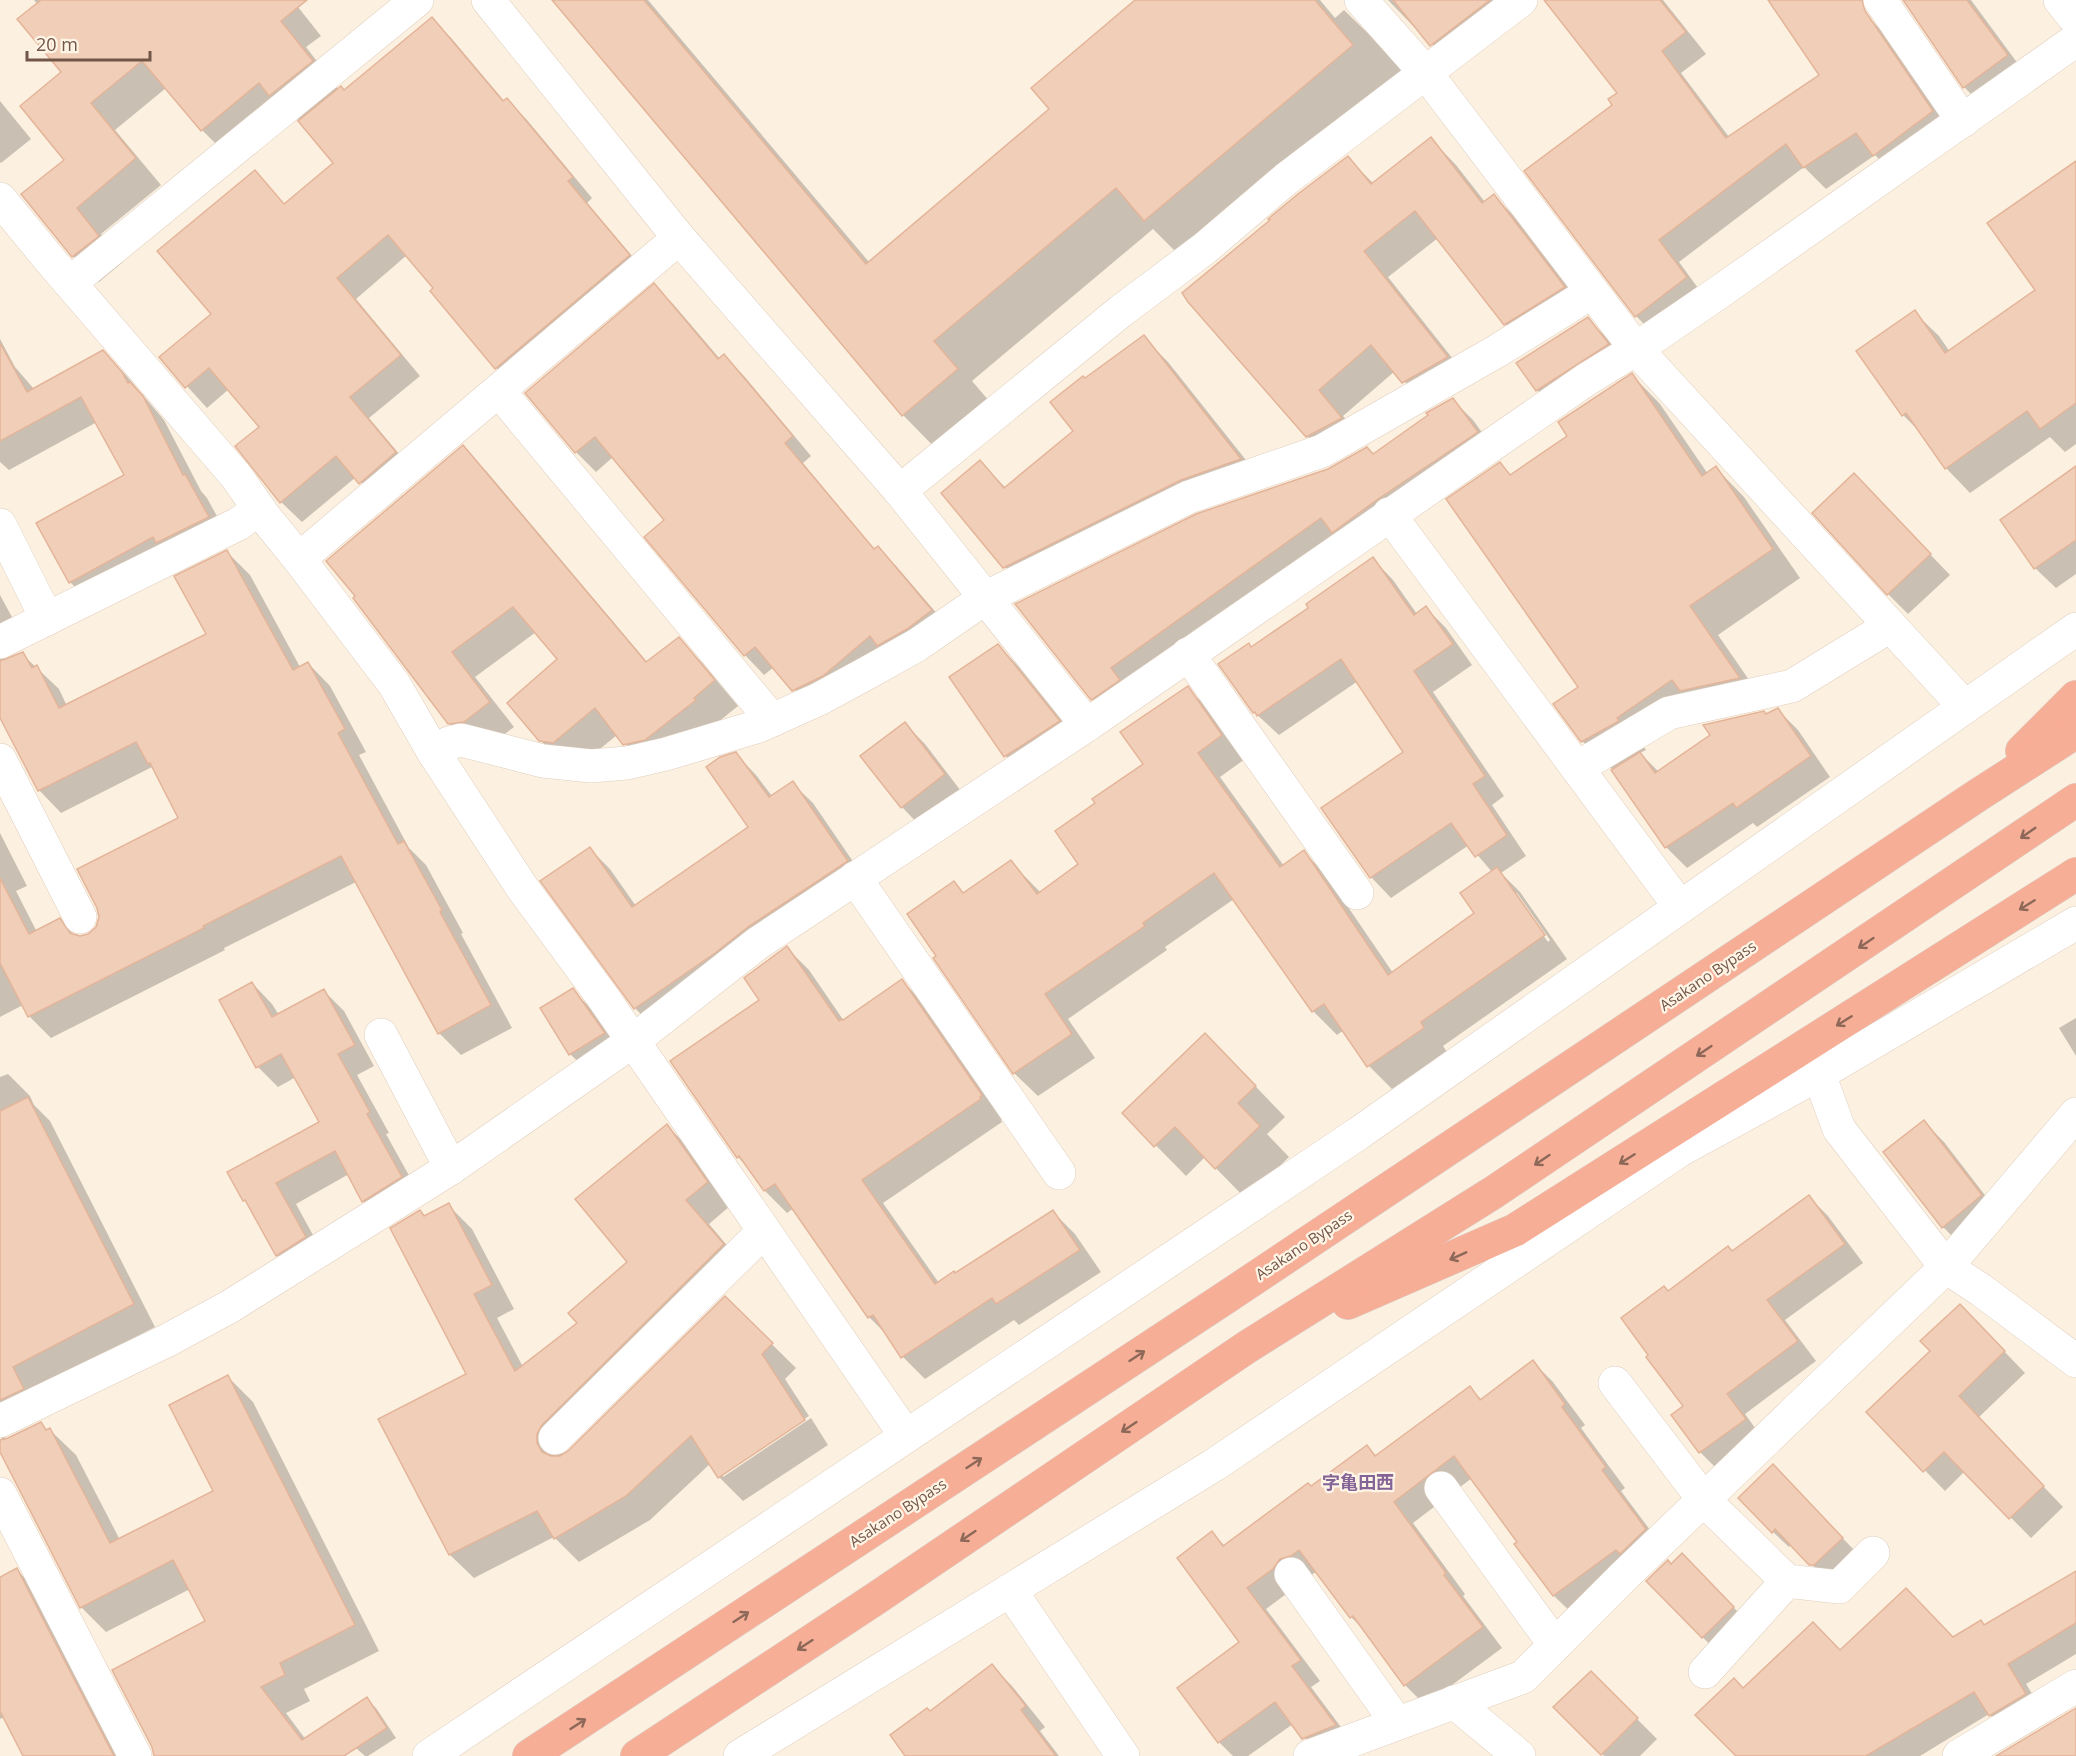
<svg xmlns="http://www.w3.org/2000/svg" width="2076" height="1756" font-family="'Open Sans','Noto Sans JP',sans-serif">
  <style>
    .shadow { fill: #0003; fill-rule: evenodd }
    .building { fill: #f1ceb8; stroke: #e4b499; stroke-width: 1.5 }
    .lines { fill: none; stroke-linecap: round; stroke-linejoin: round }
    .street-casing { stroke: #e0cdbd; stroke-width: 34 }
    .highway-casing { stroke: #dad3cf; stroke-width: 34 }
    .street { stroke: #fff; stroke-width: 33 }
    .highway { stroke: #f7ae97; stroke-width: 33 }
    .oneway { stroke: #8d6858 }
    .labels { text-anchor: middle; stroke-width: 4.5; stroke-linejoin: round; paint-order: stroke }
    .street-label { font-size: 15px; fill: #725648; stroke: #fff5e6 }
    .quarter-label { font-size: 18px; font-weight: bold; fill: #846396; stroke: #fff5e6 }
  </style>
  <rect width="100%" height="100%" fill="#fcf1e0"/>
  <!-- shadow -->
  <g class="shadow">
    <path d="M34,0h262l-2,2 27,34 -15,11 33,43 6,2 87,-73 20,20 53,63 2,-2 20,20 65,78 -5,5 62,73 -132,112 -21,-20 -89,-113 -51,44 64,77 -51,42 46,55 -34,30 -25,-26 -54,45 -21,-20 -20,-75 -32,-38 -22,19 -46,-50 52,-44 42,-142 30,33 50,-42 -37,-44 -2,2 -12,-12 -56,47 -26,-26 -36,-42 -51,42 46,55 -60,49 22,28 -24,20 -26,-26 -50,-61 43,-35 -3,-88 -14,-54z"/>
    <path d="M554,0h94l221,262 182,-153 86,-109h183l15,18 9,-8 40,39 21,25 -221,186 -31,-31 -181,152 24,28 -54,46 -39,-40z"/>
    <path d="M1388,0h149l-85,66 -34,-37 -1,1z"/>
    <path d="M1546,0h117l43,54 -25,19 48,64 92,-62 -51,-75h70l28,17 21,21 64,94 -58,44 -20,-21 -49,34 -22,-22 -125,95 27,37 -49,38 -21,-21 -17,-223z"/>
    <path d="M1905,0h66l56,76 -42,32 -21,-21z"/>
    <path d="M0,101l31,38 -30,24 -1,-1z"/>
    <path d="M1431,139l25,26 29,37 9,-6 25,25 70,92 -59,36 -25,-25 -67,-86 -50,39 84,106 -43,25 -34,-37 -52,45 23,28 -34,17 -25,-25 41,-278 26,26z"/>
    <path d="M2076,163v281l-11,8 -15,-15 -80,56 -24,-25 -23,-33 -20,-20 11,-103 25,24 11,16 87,-61z"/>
    <path d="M654,285l20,20 46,54 4,-3 20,20 67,80 -8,7 72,87 3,-2 19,19 54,63 -138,79 -39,-42 -10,8 -19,-20 -99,-118 20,-17 -53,-63 -17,15 -20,-20 -49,-59z"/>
    <path d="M1588,319l20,20 20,26 -71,46 -20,-21 -19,-26z"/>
    <path d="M1143,337l25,25 97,122 -59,21 -176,87 -25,-25 -25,-105 26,26 69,-57 10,-51z"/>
    <path d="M0,339l15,28 19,22 68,-37 23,22 39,46 37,71 6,7 23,42 -138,64 -22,-22 56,-106 -29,-54 -88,48 -9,-8z"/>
    <path d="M1632,375l28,29 48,70 8,-6 28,29 56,81 -82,57 49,71 -67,3 -56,38 2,3 -6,3 19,19 119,-62 20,20 32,47 -73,50 -4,-4 -66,45 -21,-21 -54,-78 -30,-28 -2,-53 -80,-224 12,12 57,-40z"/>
    <path d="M1453,400l20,20 24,33 -385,266 -20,-20 -75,-94 357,-150z"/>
    <path d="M463,447l24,25 161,191 31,-24 24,25 35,42 -21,17 -68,45 -32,-33 -39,32 -12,-2 -26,-25 19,-81 -23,-27 -61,45 39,50 -25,19 -15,2 -25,-25 -94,-124z"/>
    <path d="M2076,485v89l-20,14 -21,-20 -33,-47z"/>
    <path d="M1874,496l76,79 -42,39 -20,-20z"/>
    <path d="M228,553l22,22 50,92 8,-4 22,23 36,66 -7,3 50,93 17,17 37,68 -2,1 51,94 -51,27 -22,-22 -83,-151 -132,66 1,2 -174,88 -22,-22 -6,-11 -23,12v-184l27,53 -11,5 21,41 22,-12 16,16 5,1 10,-2 7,-7 83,-109 -28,-52 -91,46 -22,-23 -39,-76v-119l25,46 -19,13 -2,7 18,-7 37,35 8,17 141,-72z"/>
    <path d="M1373,559l20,21 24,34 9,-6 20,20 26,37 -39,27 71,104 -12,9 34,51 -25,17 19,19 47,67 -124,87 4,6 -55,37 -23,-23 -25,-36 -7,5 -24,-24 -79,-112 -69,48 2,3 -99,69 27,39 -57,38 -24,-23 -76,-117 16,-73 11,11 46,-32 30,31 39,-28 17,-61 48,-40 42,-76 24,23 34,48 -25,18 64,89 20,-14 23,24 66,97 84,-59 15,-42 -23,-27 -78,53 -20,-21 34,-125 -47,-71 -79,54 -25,-23 -2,-64 59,-40zM1514,893h3l33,47 -2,2z"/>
    <path d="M998,645l20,21 61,76 -55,33 -20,-21z"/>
    <path d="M905,724l20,20 39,51 -42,33 -20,-21z"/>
    <path d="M736,754l20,21 16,21 20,-13 21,20 54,79 -212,147 -20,-21 -92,-127 47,-32 20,20 26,37 114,-78z"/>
    <path d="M787,948l22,22 35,51 58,-40 22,22 79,115 -2,2 1,2 -119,81 56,80 17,-8 97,-63 22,22 26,38 -82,53 -5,-5 -89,59 -22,-22 -13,-19 -21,-21 -75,-109 -7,5 -22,-22 -14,-21 -13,-13 23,-157z"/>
    <path d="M252,983l20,21 7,11 45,-24 20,20 30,55 -17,9 32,58 -3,1 35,63 -38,24 -20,-20 -14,-27 -53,30 29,53 -28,18 -20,-20 -27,-48 -6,-7 77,-77 -25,-46 -18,10 -20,-20z"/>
    <path d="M572,990l21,20 31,44 -33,20 -21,-20z"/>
    <path d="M2076,1018v38l-17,-28z"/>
    <path d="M1235,1065l50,52 -18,17 22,23 -43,42 -41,-42 -19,19 -62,-63z"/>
    <path d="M8,1074l22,22 4,9 16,16 105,206 -121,62 -31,51 -3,-4v-359z"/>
    <path d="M1924,1122l20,20 57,74 -38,31 -20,-20z"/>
    <path d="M667,1126l24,23 39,57 -21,18 38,45 -182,180 -5,9 9,-5 156,-155 71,70 -11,11 24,37 -86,57v4l88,-59 17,27 -85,56 -24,-24 -8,-14 -61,57 -71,42 -25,-25 -80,41 -24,-23 18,-180 -48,-164 5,6 23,-12 24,24 42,80 -17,9 26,49 56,-44 50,-61z"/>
    <path d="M1809,1197l19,19 35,47 -78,57 31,41 -71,53 18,25 -44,32 -19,-19 -27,-36 12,-10 -16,-113 63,-40z"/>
    <path d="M1980,1326l45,47 -47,45 85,89 -32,31 -66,-67 -20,20 -77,-79z"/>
    <path d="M1533,1362l20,20 32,43 -4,3 44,60 -4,3 44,59 -90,66 -21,-20 -38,-52 3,-2 -47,-64 -59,45 52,71 -2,2 39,52 -77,57 -20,-20 -38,-52 -16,-16 -34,-46 -51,38 54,72 -9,6 44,59 -34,10 -28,-32 -45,32h-15l-14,-14 22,-100 -29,-109 13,13 86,-58 56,-41 10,9 93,-68 12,12z"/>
    <path d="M228,1377l25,25 126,249 -75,38 6,12 -24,12 32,43h-163l52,-134 -17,-33 -84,43 -25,-25 -81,-158v-8l8,-1 33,-16 7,7 2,-1 26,25 44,85 95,-48z"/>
    <path d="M1788,1482l70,72 -31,26 -35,-36 -3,3 -16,-15z"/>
    <path d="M17,1570l25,26 83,160h-100l-20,-39 -5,2v-140z"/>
    <path d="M2076,1572v82l-50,30 19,30 -36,21 -20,-21 -69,42h-182l6,-66 97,-38 112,-14 28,-16 5,4z"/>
    <path d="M1703,1575l50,53 -30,30 -75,-77z"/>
    <path d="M992,1666l20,20 33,41 -5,4 19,25h-152l23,-43z"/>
    <path d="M1591,1673l66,66 -17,17h-36l-49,-49z"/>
    <path d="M366,1699l10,9 20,30 -28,18h-3l-9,-8z"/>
  </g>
  <!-- building -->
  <g class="building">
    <path d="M41,0h266l-26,21 32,40 -44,35 -10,-13 -58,48 -59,-70 -51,42 45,55 -59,50 22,28 -27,21 -51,-63 43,-34 -44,-54 41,-34 -44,-53z"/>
    <path d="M552,0h92l222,264 183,-155 -18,-21 104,-88h180l38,45 -209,176 -28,-33 -182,153 24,28 -56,47z"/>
    <path d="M1393,0h97l-60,46z"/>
    <path d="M1544,0h116l26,32 -24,19 64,87 93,-63 -51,-75h94l3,11 68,100 -60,45 -17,-23 -53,35 -17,-24 -127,96 28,37 -52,40 -111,-146 88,-66 -4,-6 9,-6z"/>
    <path d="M1903,0h64l41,55 -45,33z"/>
    <path d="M432,17l71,84 4,-3 66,79 -5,4 62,74 -135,114 -65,-78 3,-3 -45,-53 -51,43 64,77 -51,42 46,55 -37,32 -23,-28 -56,47 -45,-57 24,-19 -50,-59 -24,20 -26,-31 52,-43 -54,-63 98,-81 29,34 49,-41 -35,-42 43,-35 3,4z"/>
    <path d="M1431,137l51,66 12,-9 71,93 -61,38 -89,-114 -51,40 84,106 -46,26 -31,-38 -52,45 23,28 -36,19 -118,-135 -6,-9 88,-73 -2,-1 30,-25 50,-38 23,28z"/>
    <path d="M2076,161v242l-36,26 -13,-18 -82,58 -39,-56 -4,3 -46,-65 59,-41 30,43 90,-63 -48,-67z"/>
    <path d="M654,283l64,76 6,-5 69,82 -8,7 89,106 4,-3 54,64 -25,19 -30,17 -7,-10 -47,40 -31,15 -37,-44 -11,9 -100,-119 20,-17 -69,-83 -20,16 -50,-60z"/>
    <path d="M1588,317l21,27 -73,47 -20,-28z"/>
    <path d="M1144,335l97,124 -60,21 -178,88 -62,-75 39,-33 24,28 69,-57 -23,-29 33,-26 2,2z"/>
    <path d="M0,343l27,49 76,-42 19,22 6,11 2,-1 13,14 40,79 2,-1 24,43 -53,26 -3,-6 -84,46 -33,-60 88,-48 -43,-78 -81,44z"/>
    <path d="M1632,373l70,103 14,-10 57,83 -83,57 50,72 -60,13 -8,-11 -55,38 2,3 -38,21 -28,-38 25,-17 -132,-188 54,-37 10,13 57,-39 -9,-14z"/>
    <path d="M1453,398l25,34 -100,67 -46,34 -11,-15 -210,150 9,12 -29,20 -76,-96 181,-90 132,-45 39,-22 6,7 55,-39 -2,-2z"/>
    <path d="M463,445l183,217 33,-25 36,43 -21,18 2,2 -51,40 -22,5 -28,-37 -42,35 -14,-2 -32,-38 50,-44 -44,-52 -61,45 38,50 -26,20 -16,2 -95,-126 2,-2 -29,-35z"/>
    <path d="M2076,466v74l-42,29 -34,-49z"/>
    <path d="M1854,473l77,81 -44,41 -75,-82z"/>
    <path d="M227,550l66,120 15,-8 37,67 -7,4 60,111 6,-3 38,69 -2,2 51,93 -53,29 -97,-178 -138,70 1,2 -176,89 -28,-54v-85l29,56 31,-16 10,15 10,3 8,-2 8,-7 3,-10 -2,-9 -20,-39 101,-51 -28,-55 -2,1 -12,-22 -98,49 -38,-73v-57l23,-9 9,16 5,-3 22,43 147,-74 -32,-58z"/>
    <path d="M1373,557l41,58 12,-9 27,38 -39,27 71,105 -12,8 34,51 -32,22 -24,-34 -81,55 -49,-70 82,-56 -62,-93 -84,57 -2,-4 -2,1 -35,-49 31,-21 2,4 57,-39 -2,-4z"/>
    <path d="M998,644l62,77 -56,36 -55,-80z"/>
    <path d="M1188,686l34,49 -24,18 82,114 24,-17 84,125 86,-62 -14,-20 37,-26 48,68 -124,87 3,6 -57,39 -43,-63 -12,8 -98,-139 -71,50 2,3 -100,68 27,40 -59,40 -80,-116 3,-2 -29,-42 47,-33 9,12 48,-33 26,34 41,-30 -23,-33 40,-28 -3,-4 51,-35 -23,-32z"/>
    <path d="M1778,708l33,48 -75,52 -3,-5 -68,45 -54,-78 29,-18 15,21 55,-38 -7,-10 61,-14 2,3z"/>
    <path d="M905,722l40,52 -44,34 -41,-52z"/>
    <path d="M736,752l33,45 24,-16 55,80 -100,66 -33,26 -81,56 -94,-128 50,-34 42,60 116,-80 -42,-60 14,-10z"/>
    <path d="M787,946l52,75 3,-2 1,1 59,-41 80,116 -2,2 1,2 -119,81 73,104 19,-13 1,2 98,-63 27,40 -84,54 -4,-6 -91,60 -28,-43 -5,3 -93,-134 -11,7 -25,-35 -2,2 -67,-97 89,-61 -15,-22z"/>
    <path d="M252,982l20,35 52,-28 31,56 -17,9 32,58 -3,2 35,63 -40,25 -27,-51 -59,32 30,54 -30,19 -31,-56 -2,1 -16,-29 92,-50 -38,-68 -25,14 -37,-68z"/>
    <path d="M573,988l32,45 -36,22 -29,-47z"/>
    <path d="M1205,1033l51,53 -18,17 22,23 -45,43 -40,-42 -21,20 -32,-34z"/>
    <path d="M28,1097l106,207 -121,63 11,22 -24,11v-289z"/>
    <path d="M1924,1120l58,75 -40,33 -59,-76z"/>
    <path d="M667,1124l41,58 -22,18 38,44 -182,181 -5,9v9l5,9 9,4h9l8,-5 157,-155 48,47 -11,11 43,66 -87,58 -27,-42 -65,60 -72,43 -17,-28 -88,44 -71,-136 88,-45 -76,-146 30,-18 4,6 25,-13 43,82 -18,9 41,77 62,-48 -9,-10 59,-51 -52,-63z"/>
    <path d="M1809,1195l36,49 -78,56 31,41 -71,53 19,25 -47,34 -28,-38 12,-9 -37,-49 2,-2 -27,-37 43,-32 4,5 60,-45 4,5z"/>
    <path d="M1960,1304l45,47 -46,45 85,90 -35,33 -65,-67 -21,20 -57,-60 64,-61 -10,-10z"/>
    <path d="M1533,1360l32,44 -3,3 44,60 -4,3 44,59 -26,25 -4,-4 -63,46 -39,-52 3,-2 -63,-86 -60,46 52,71 -2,2 39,52 -79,59 -51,-70 -3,2 -51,-68 -8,6 -11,3 -7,10 -26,19 54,72 -9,6 44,59 -34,14 -27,-37 -57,41 -41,-55 62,-46 -62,-84 35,-27 11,15 85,-63 3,3 56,-41 8,11 95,-70 10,14z"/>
    <path d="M228,1375l127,250 -75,38 5,12 -24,12 41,53 65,-43 20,31 -43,28h-190l-2,-9 -40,-77 93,-49 -32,-61 -93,48 -80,-156v-12l8,-2 33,-16 5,8 4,-2 60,115 103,-52 -44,-86z"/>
    <path d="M1773,1464l70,74 -29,27h-5l-34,-36 -3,4 -34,-35z"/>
    <path d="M1682,1553l52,54 -32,31 -56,-57 22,-21 3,4z"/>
    <path d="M17,1568l29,57 68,131h-91l-23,-45v-134z"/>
    <path d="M2076,1571v52l-68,41 18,30 -37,22 -15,-24 -108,64h-130l-41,-41 39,-37 9,10 70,-66 27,28 66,-62 47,49 28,-17 3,5z"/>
    <path d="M992,1664l34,42 -5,4 35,46h-151l-15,-21 37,-27 3,3z"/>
    <path d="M1591,1671l47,47 -37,37 -48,-48z"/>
    <path d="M2076,1708v48h-80z"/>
  </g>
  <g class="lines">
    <!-- street casing -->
    <g class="street-casing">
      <g id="street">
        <path d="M488,0l191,238 221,253 187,234"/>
        <path d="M1361,0l64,72 211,277 329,358"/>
        <path d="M1880,0l83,121"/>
        <path d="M2060,0l16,20"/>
        <path d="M0,199l50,61 186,216 28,40 35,43 95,125 40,69 87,133 81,110 304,440"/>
        <path d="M70,283l347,-283"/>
        <path d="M499,391l273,329"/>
        <path d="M900,491l221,-180 84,-63 81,-69 235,-179"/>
        <path d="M1389,514l291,393"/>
        <path d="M0,525l47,94"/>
        <path d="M299,559l380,-321"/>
        <path d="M0,642l238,-118 21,-15"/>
        <path d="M1188,654l169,239"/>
        <path d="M434,753l15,-10 12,-3 82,21 48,5 36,-3 39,-9 93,-28 60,-27 48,-26 50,-28 68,-47 204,-101 133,-46 175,-100 95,-59"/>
        <path d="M0,760l80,157"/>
        <path d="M1577,768l92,-55 123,-27 98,-60"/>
        <path d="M855,878l204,295"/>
        <path d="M2076,923l-257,151 20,55 107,138 35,23 95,71"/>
        <path d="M381,1035l70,133"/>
        <path d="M1615,1383l89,117 83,81 52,6 34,-34"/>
        <path d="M0,1421l166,-80 63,-34 222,-139 182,-127 125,-98 329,-218 500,-346 49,-30 82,-56 358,-253"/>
        <path d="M555,1438l209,-207"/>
        <path d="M1441,1488l114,157"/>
        <path d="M0,1494l135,262"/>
        <path d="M1291,1574l106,149"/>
        <path d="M1010,1590l113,166"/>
        <path d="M1705,1672l82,-91"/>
        <path d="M1454,1702l65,54"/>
        <path d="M429,1756l930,-623 717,-504"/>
        <path d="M740,1756l474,-291 466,-315 139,-76"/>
        <path d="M1310,1756l213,-79 101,-101 322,-309 130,-153"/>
        <path d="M1959,1756l117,-70"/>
      </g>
    </g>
    <!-- highway casing -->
    <g class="highway-casing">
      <g id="highway">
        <path d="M2022,751l54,-54"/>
        <path d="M1348,1303l167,-73 561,-356"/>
        <path d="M529,1756l696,-458 753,-503 98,-63"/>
        <path d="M637,1756l238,-157 372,-252 247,-155 582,-392"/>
      </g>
    </g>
    <!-- street -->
    <use href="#street" class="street"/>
    <!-- highway -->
    <use href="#highway" class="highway"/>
  </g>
  <!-- one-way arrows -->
  <defs><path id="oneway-shaft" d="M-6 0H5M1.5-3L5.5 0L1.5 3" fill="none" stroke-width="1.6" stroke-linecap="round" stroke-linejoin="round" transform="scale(1.5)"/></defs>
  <g class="oneway">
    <use href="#oneway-shaft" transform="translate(2028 833) rotate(145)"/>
    <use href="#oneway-shaft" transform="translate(2027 905) rotate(148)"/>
    <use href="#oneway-shaft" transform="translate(1866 943) rotate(146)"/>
    <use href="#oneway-shaft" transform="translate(1844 1021) rotate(148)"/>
    <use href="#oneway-shaft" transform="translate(1704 1051) rotate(146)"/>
    <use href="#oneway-shaft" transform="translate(1627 1159) rotate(148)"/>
    <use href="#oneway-shaft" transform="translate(1542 1160) rotate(146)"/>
    <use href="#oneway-shaft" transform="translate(1458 1256) rotate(156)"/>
    <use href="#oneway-shaft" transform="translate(1137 1356) rotate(-33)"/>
    <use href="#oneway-shaft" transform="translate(1129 1427) rotate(146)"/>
    <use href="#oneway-shaft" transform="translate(974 1463) rotate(-33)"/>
    <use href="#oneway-shaft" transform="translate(968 1536) rotate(146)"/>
    <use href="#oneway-shaft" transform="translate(741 1617) rotate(-33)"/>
    <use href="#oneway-shaft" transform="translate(805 1645) rotate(147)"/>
    <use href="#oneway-shaft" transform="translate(578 1724) rotate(-33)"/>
  </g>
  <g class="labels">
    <!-- street labels -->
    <g class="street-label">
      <text transform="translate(1708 976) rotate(-34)" y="5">Asakano Bypass</text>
      <text transform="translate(1304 1245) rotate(-34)" y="5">Asakano Bypass</text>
      <text transform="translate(898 1513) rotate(-33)" y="5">Asakano Bypass</text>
    </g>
    <!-- quarter labels -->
    <g class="quarter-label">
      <text x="1358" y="1489">字亀田西</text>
    </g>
  </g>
  <!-- scale -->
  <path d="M27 51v9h123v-9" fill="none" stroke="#725648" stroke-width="3"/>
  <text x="36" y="51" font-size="18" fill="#725648" stroke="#fff5e6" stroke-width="4.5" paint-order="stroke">20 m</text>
</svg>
